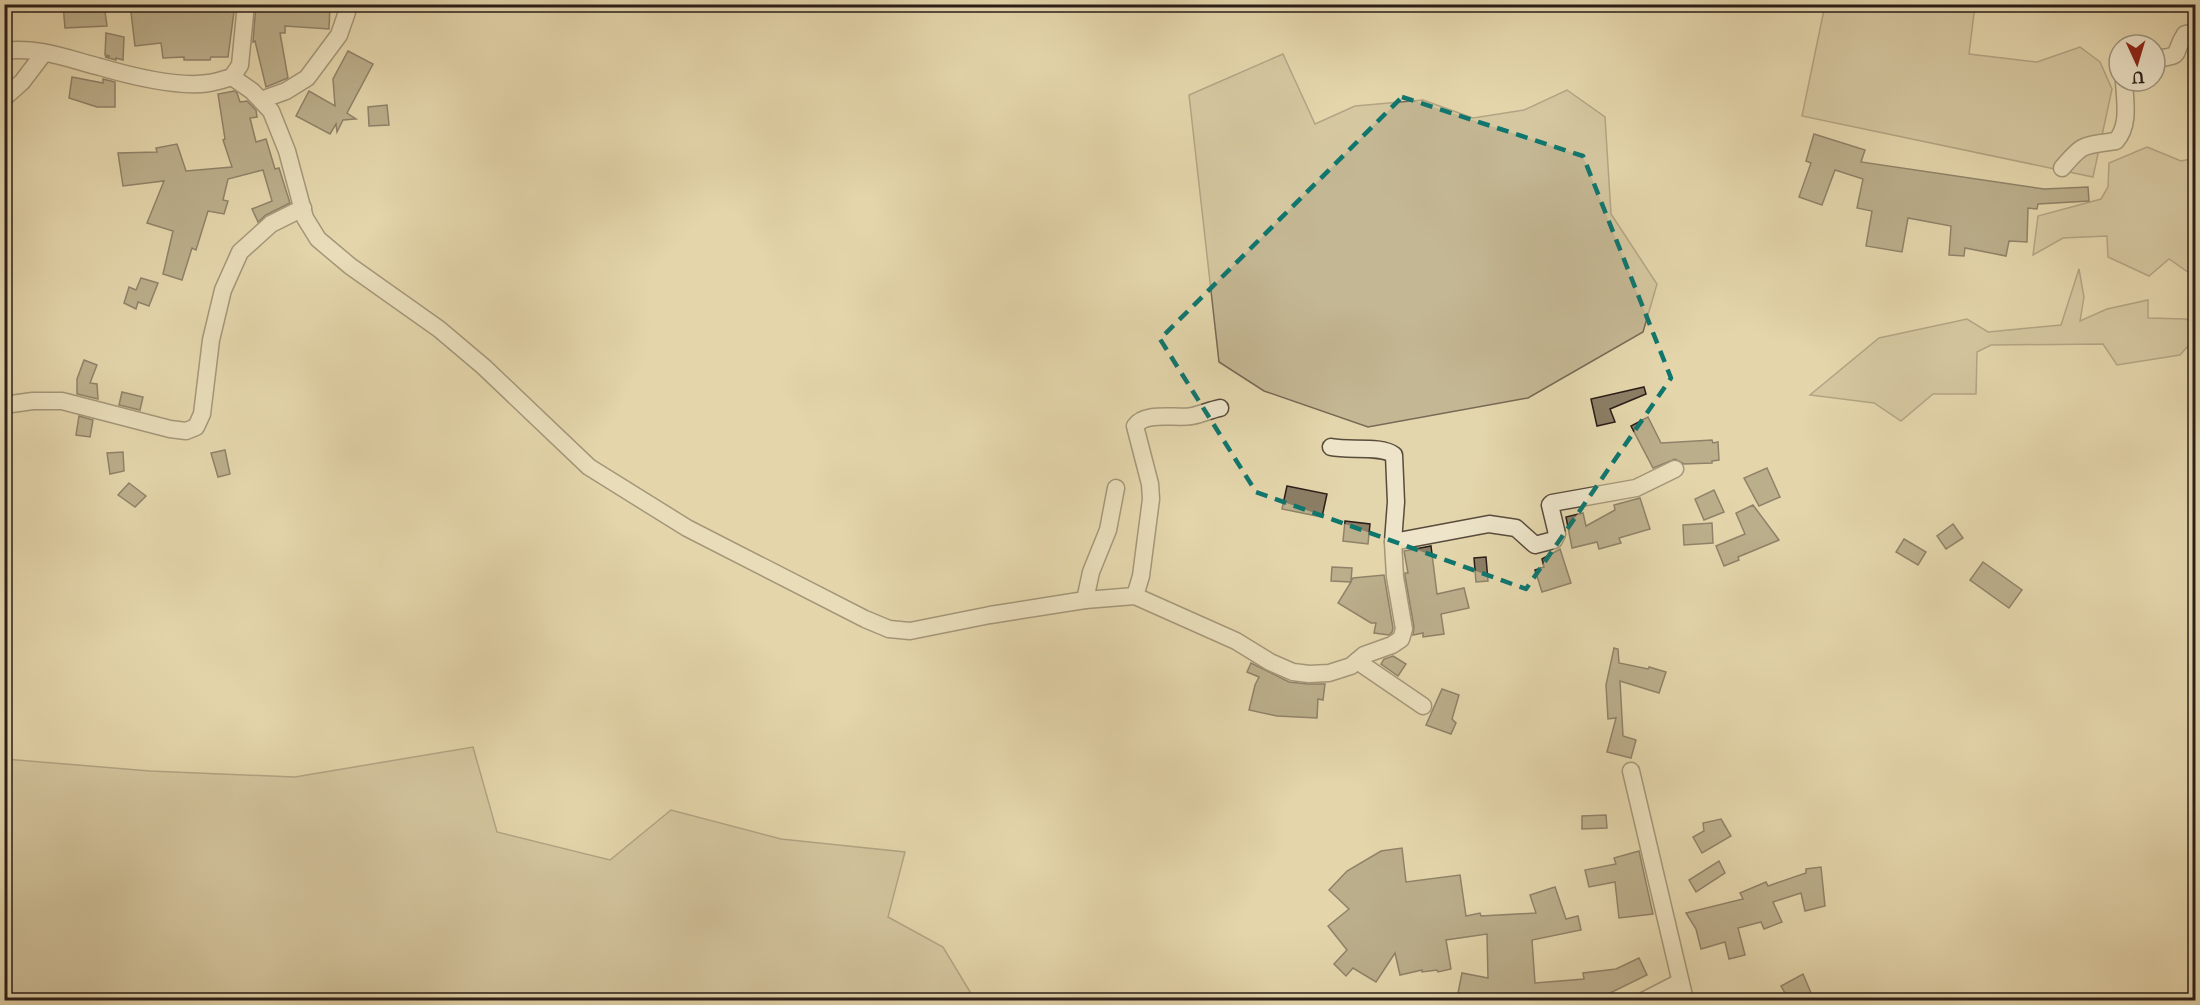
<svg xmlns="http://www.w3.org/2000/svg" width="2200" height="1005" font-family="'IM FELL Great Primer',serif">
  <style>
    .green { fill: #c4b793; stroke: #776a56; stroke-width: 1.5 }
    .building { fill: #8b7e65; stroke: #2a1e18; stroke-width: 1.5 }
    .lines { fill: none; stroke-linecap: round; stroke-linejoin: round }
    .street-casing { stroke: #584c3d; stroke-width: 19 }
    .street { stroke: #ede4c9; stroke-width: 16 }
    .marked { fill: none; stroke: #0f766e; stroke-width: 4.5; stroke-dasharray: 12 8; stroke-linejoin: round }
  </style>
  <rect width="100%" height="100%" fill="#e4d6ac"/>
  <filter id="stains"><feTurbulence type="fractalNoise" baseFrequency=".00333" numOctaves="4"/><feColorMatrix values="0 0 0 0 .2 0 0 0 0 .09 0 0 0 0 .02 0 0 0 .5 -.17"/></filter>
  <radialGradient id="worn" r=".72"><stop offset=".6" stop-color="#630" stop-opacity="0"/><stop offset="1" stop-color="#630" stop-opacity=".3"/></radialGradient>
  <!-- green -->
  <g class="green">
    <path d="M1825,5h150l-6,49 68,8 43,-15 20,15 12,27 -19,88 -291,-61z"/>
    <path d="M1283,54l32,70 40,-18 68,-6 50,18 51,-8 43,-20 38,27 6,97 46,70 -14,48 -115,66 -160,29 -104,-36 -45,-29 -30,-267z"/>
    <path d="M2147,147l34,14 14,-3v119l-26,-18 -20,17 -41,-19 -1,-21 -44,2 -30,17 5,-39 63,-17 7,-12 1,-24z"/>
    <path d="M2079,269l5,28 -4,24 27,-12 41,-9v18l38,1 9,8v11l-15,17 -63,10 -14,-21 -112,1 -14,7 -1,42h-43l-32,27 -27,-18 -64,-8 69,-57 88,-19 21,13 73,-7z"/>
    <path d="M473,747l24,85 113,28 61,-50 110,29 124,13 -17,65 55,30 32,53h-970v-241l145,12 145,6z"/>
  </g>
  <!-- building -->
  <g class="building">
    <path d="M63,4h41l3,22 -42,2z"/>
    <path d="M130,4h105l-7,53h-17l-1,3h-26v-3l-21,1 -2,-15 -26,3z"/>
    <path d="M256,4h74l-1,25 -44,-3v7h-5l8,45 -22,9 -11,-46 -2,1z"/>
    <path d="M106,33l18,4 -1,23 -7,-2v2l-11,-3 5,-1 -5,-1z"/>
    <path d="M348,51l25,13 -26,49 9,6 -13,1 -6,12 -1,-8 -6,10 -34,-18 13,-25 26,15 -2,-27z"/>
    <path d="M72,77l31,6v-4l12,3v25h-18l-28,-9z"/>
    <path d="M234,91l3,2 3,9 7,-1 9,9 1,7 -7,1 6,24 10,-3 9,30 4,-1 11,35 -24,12 -8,7 -6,-13 20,-8 -9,-31 -35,9 -5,21 5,1 -4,13 -16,-3 -12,39 -4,-2 -10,32 -19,-6 10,-43 -26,-8 17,-42 -41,5 -5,-33 39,-1 -1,-4 21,-4 9,27 46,-4 -9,-27 2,-1 -7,-45z"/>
    <path d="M387,105l2,20 -20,1 -1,-19z"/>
    <path d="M1814,134l51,16 -4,12 183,27 44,-2 1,14 -51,3 -1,5 -9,-1 -1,34 -18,-1 -3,15 -41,-8 -1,8 -15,-1 2,-29 -43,-8 -6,34 -36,-6 6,-35 -15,-3 6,-29 -28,-9 -13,35 -23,-8 12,-34 -5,-2z"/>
    <path d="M141,278l17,5 -9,23 -11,-4 -2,7 -12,-6 5,-16 7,3z"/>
    <path d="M84,360l13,5 -7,18 7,1 1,15 -21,-5v-15z"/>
    <path d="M1644,387l2,7 -36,15 5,13 -18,4 -6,-27z"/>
    <path d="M122,392l21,5 -3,13 -21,-5z"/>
    <path d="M79,416l14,4 -3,17 -14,-2z"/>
    <path d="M1648,417l13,26 51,-3 1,3 5,-1 1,18 -7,1v2l-28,1 -9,-5 -22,9 -22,-42z"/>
    <path d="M225,450l5,24 -12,3 -7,-24z"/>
    <path d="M123,452l1,19 -14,3 -3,-21z"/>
    <path d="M1767,468l13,29 -21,9 -15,-28z"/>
    <path d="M129,483l17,13 -11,11 -17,-12z"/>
    <path d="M1287,486l40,8 -5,23 -40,-8z"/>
    <path d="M1714,490l10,22 -20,8 -9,-21z"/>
    <path d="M1640,498l10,31 -31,9 2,5 -22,6 -2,-7 -25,6 -6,-31 17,-4 3,13 29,-16 -1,-5z"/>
    <path d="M1753,505l26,35 -41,17 1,3 -15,6 -8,-20 29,-12 -9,-21z"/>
    <path d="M1345,521l25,3 -2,20 -25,-3z"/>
    <path d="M1712,523l1,20 -29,2 -1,-20z"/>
    <path d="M1953,524l10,14 -17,11 -9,-13z"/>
    <path d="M1904,539l22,13 -8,13 -22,-13z"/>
    <path d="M1431,546l6,48 27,-6 5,20 -28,6 3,20 -21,3v-4l-10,2 1,-8 -9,-51v-3h3l-4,-22z"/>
    <path d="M1560,549l11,34 -29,9 -7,-22 9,-3 -2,-8z"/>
    <path d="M1486,557l2,24 -12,1 -2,-24z"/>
    <path d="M1983,562l39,28 -13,18 -39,-28z"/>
    <path d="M1332,567l20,1 -1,13 2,-3 31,-3 9,53 -1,4 -3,3 -15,-2 2,-10h-5l-33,-20 13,-21 -20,-1z"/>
    <path d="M1614,648l4,1 1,14 29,6 1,-2 17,5 -7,21 -39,-12 3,55 13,4 -5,18 -24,-6 9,-34 -8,1 -2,-34z"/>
    <path d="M1393,656l13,8 -8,12 -17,-12 3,-5z"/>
    <path d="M1251,663l38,19 19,2h17l-2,16 -5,-1 -1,19 -40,-2 -28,-6 6,-25 4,-8 -12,-5z"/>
    <path d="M1442,689l17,6 -7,24 4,4 -5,11 -25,-9z"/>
    <path d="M1606,815l1,13 -25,1v-13z"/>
    <path d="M1721,819l10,17 -29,17 -9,-16 11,-6 -1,-8z"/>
    <path d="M1402,848l4,34 54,-7 6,41 14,-3 1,3 55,-3 -6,-18 25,-8 11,32 12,-3 3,14 -49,10 3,43 49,-4 -1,-6 33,-4 23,-11 8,17 -41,20 -47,5h-61l-40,-7 4,-20 26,5 -1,-44 -41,6 5,29 -13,3 -1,-2 -15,2v-2l-22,5 -5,-22 -19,29 -23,-14 -7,8 -12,-12 13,-14 -19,-24 21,-17 -20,-19 18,-19 34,-20z"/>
    <path d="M1639,851l14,63 -34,4 -4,-36 -26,5 -4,-17 31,-6 -2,-6z"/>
    <path d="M1719,861l6,12 -29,19 -7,-12z"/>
    <path d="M1821,867l4,39 -20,5 -4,-18 -28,9 9,20 -18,7 -3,-7 -23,6 7,27 -16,4 -4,-17 -24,7 -5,-20 -10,-16 57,-14 -3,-6 26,-11 2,4 38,-13v-4z"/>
    <path d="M1803,974l11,26h-25l-8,-14z"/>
  </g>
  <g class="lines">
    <!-- street casing -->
    <g class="street-casing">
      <g id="street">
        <path d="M4,51c32,-5 65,8 96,16 31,9 78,21 109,16 8,-1 16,-4 23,-6l8,-12 6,-61"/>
        <path d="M2155,59c30,-4 16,-3 30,-25l11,-2"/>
        <path d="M232,77l20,14 19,20 16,40 18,67 13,21 32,27 89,63 45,38 105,100 98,61 178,91 24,10 21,2 80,-16 95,-15 50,-4 101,45 34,21 23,10 16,2 20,-1 22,-7 13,-11 28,-10 9,-6 3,-10 -9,-52 -2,-35 3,-40 -2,-47c-13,-10 -45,-4 -63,-8"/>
        <path d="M4,98l18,-16 22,-29"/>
        <path d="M261,100l25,-9 21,-13 32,-43 8,-23v-8"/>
        <path d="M2062,168c22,-26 21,-22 54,-27 14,-16 9,-39 8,-60"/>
        <path d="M4,405l29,-4h29l108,28 16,2 10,-4 6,-13 9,-74 12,-50 17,-38 31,-28 32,-16"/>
        <path d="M1393,542l96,-18 27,4 19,17 19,-5 3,-6 -7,-29 2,-2 84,-15 39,-19"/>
        <path d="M1135,596l6,-20 10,-77 -1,-15 -15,-58c10,-15 41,-7 57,-10 10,-2 18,-6 28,-8"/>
        <path d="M1085,600l6,-28 17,-42 8,-42"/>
        <path d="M1357,661l66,45"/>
        <path d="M1631,771l54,229"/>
        <path d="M1645,1000l35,-18"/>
      </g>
    </g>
    <!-- street -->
    <use href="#street" class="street"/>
  </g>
  <!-- marked area -->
  <path d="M0 0H2200V1005H0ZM1402,97l181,59 88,222 -145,211 -270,-97 -96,-153z" fill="#e4d6ac" fill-opacity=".55" fill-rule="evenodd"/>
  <path class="marked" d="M1402,97l181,59 88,222 -145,211 -270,-97 -96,-153z"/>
  <!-- margin -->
  <rect width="2200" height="1005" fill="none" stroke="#e4d6ac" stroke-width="24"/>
  <rect x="6" y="6" width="2188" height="993" fill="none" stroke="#2a1e18" stroke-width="3"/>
  <rect x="12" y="12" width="2176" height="981" fill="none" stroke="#2a1e18" stroke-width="1.5"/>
  <!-- north arrow -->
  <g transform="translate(2137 63) rotate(176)"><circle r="28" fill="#ede4c9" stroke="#9f9582" stroke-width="1.5"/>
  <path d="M0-4.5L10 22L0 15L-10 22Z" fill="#8f2418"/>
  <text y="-9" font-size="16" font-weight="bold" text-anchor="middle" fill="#2a1e18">U</text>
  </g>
  <rect width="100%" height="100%" filter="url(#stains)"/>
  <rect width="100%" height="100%" fill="url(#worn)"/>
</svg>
